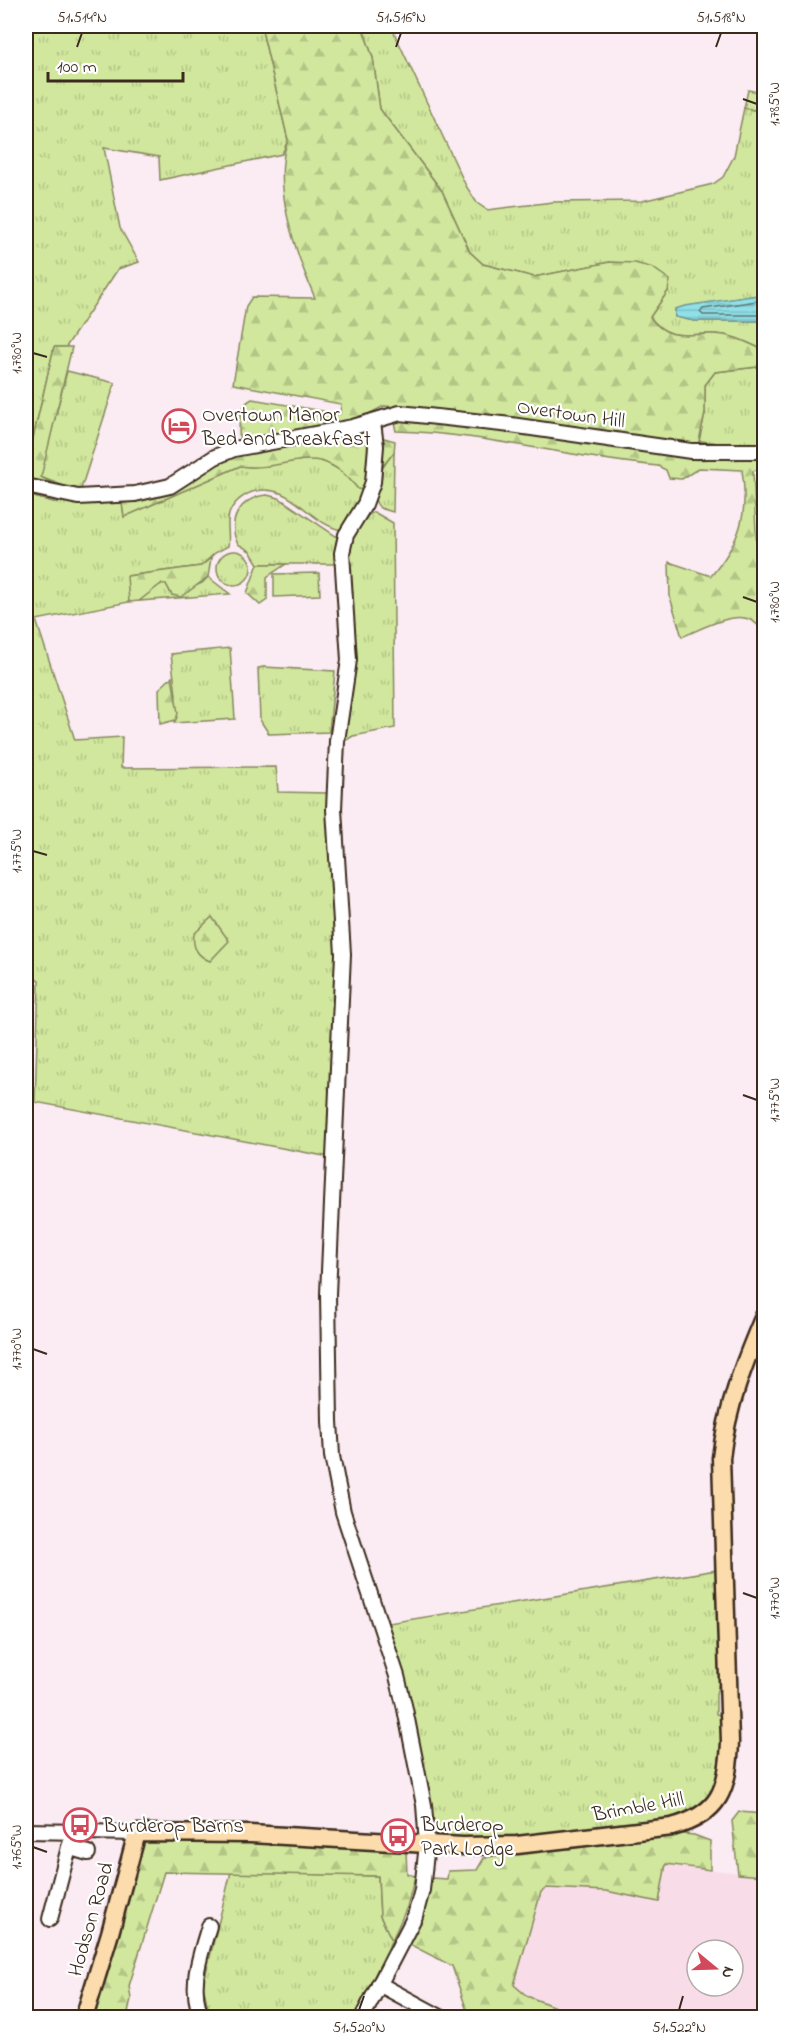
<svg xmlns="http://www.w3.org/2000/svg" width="790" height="2043" font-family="'Indie Flower',sans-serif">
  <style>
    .built { fill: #f8dde8; fill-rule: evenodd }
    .grass { fill: url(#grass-tufts); stroke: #86885e; stroke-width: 1.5 }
    .forest { fill: url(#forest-firs); stroke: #86885e; stroke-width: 1.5 }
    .pitch { fill: #d1e79d; stroke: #86885e; stroke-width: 1.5 }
    .water { fill: url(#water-rules); stroke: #6d9797; stroke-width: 1.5 }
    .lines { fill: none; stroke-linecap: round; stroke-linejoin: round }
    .shore { stroke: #5d736f; stroke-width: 1.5 }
    .minor-casing { stroke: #3b2a1e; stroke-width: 18 }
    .major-casing { stroke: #3b2a1e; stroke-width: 21 }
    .minor { stroke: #fff; stroke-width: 14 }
    .major { stroke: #fcdcac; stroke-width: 16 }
    .ticks { fill: none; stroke: #3b2a1e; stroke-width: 2 }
    .labels { text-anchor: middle; stroke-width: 4.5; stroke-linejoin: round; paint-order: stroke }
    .street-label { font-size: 21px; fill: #3b2a1e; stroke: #fff }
    .poi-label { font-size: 21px; fill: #3b2a1e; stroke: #fff; text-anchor: start }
    .neatline { fill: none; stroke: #3b2a1e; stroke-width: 2 }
    .ticks-label { font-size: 15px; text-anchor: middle; fill: #3b2a1e }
  </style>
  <defs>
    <pattern id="grass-tufts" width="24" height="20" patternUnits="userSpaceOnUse" patternTransform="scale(1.5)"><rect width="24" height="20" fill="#d1e79d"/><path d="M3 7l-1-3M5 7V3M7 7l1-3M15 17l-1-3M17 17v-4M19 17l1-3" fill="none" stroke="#b4c687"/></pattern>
    <pattern id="forest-firs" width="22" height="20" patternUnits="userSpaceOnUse" patternTransform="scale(1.5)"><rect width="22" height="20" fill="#d1e79d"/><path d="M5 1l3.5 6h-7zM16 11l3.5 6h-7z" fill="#b4c687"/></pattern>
    <pattern id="water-rules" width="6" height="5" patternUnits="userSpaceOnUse" patternTransform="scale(1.5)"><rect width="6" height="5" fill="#8fe0e8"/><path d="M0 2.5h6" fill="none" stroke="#7cc0c7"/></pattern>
  </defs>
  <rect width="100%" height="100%" fill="#fbebf2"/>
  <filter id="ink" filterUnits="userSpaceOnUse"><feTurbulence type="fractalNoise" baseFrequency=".0167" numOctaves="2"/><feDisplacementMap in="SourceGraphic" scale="12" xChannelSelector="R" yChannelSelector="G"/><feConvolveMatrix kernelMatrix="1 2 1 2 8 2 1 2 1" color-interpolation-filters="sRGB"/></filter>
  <g filter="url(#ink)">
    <!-- built -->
    <path class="built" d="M666,1864l98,12v141h-183l-54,-21 -13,-11 27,-93 5,-4 60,3 53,11zM697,1950h36v36h-36z"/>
    <!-- grass -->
    <g class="grass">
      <path d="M26,26h235l27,114 -6,14 -122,26 -1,-23 -55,-9 16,80 19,34 -21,7 -52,78h-12l-28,122z"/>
      <path d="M362,26h29l75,160 11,17 10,7 66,-8 89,-1 71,-17 10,-7 11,-21 10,-48 20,4v182l-89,15v8l19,4h70v29c-12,-5 -26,-13 -40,-15 -30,-5 -53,11 -74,-18l18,-26 -58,-29 -76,15 -51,-13 -13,-12 -28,-61 -62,-82 -7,-51z"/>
      <path d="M764,352v91l-27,2 -38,-4 6,-28v-28l10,-13 42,-5z"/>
      <path d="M67,371l48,12 -35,109 -40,-15z"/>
      <path d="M394,452v4l-1,56 -13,-4c-16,-18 3,-42 14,-56z"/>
      <path d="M317,458l29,15 12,16 11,-6 -27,47c-34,-6 -51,-50 -90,-38 -10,4 -19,11 -23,22 -3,10 1,21 -1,32l-13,7 -14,13 -73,10 1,26 -93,18 39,120 47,-3 -1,31 155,-1 2,25 49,1 9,142 -6,222 -295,-55 4,-122 -13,-6v-479l28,7 69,1 1,14 116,-51 13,1z"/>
      <path d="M267,495l12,3 61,41 -2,25h-80l-8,-13 -12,-7c-12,-24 3,-47 29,-49z"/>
      <path d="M374,512l19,11 2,205 -42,8 -13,8 6,-196 17,-30z"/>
      <circle cx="234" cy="568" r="17"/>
      <path d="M208,577l22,17 -91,7 17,-16 10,-1 6,11 30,-12z"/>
      <path d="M230,648l5,71 -61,4 2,-28 -5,-41z"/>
      <path d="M263,667l72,4 -6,61 -60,2 -9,-14 -2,-52z"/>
      <path d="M717,1570l4,105 -5,19v20l4,1c3,27 7,71 -17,91 -30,25 -222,33 -268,31l-14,-80 -39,-133z"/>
      <path d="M231,1872l147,4 2,40 12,24 -38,77 -144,1 -7,-33z"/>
    </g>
    <!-- forest -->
    <g class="forest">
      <path d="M261,26h101l11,32 7,51 62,82 28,61 13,12 51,13 76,-15 25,1 18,5 17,12 -2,11 -18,26c21,29 44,13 74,18 14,2 28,10 40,15l-7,17 -42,5 -10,13v28l-6,28 38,4 27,-2v25l-11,3 5,100 6,21v43c-15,-35 -58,-8 -82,2l-12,-40 -1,-35 42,14c29,-34 38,-62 31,-106l-43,-2 -17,11 -13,-1 -3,-8 -8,-4c-88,-8 -174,-33 -262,-35l-2,-9 4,-15 -14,-1 -29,15 15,13 25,7 -1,11 -30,38 -6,-1c-42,-53 -66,-16 -118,-23l-116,51 -2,-14 -68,-1 -28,-7v-26l28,-122h18l-31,130 11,6 71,20 117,-50c0,-16 -6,-46 12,-54l88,15 1,-10 -108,-20 13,-78 6,-9 63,1c-18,-42 -44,-114 -27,-158z"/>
      <path d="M748,90l16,3v19l-20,-4z"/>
      <path d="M211,558l-3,19 -27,20 -9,-2 -6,-11h-5l-22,17 -10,1 -2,-26 74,-10z"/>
      <path d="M258,564h28l-19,13v23l-7,5 -13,-12z"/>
      <path d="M172,677l6,36 -2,7 -16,4 -1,-35z"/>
      <path d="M212,917l17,24 -19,20c-13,-5 -18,-14 -16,-27z"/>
      <path d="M739,1812l25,2v62l-26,-2 -6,-53z"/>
      <path d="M673,1833l21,2 16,6v29l-44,-6 -7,38 -53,-11 -59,-3 -6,4 -27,93 13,11 54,21h-112l-17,-51 -43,-22 22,-66 16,1 1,-8 29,-1 7,-12 56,-11z"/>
      <path d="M236,1838l170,13 1,23 8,2 -8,31 -15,33 -12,-24 -2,-40 -214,-4 -35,114 2,13 -4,18 -37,1 53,-174 4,-5z"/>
    </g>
    <!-- pitch -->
    <path class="pitch" d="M319,573l1,22 -46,2v-23z"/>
    <!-- water -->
    <path class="water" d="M764,294v27h-70l-19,-4v-8l10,-3z"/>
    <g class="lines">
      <!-- shore -->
      <path class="shore" d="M764,300l-61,9 -3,3 3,3h61"/>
      <!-- minor casing -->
      <g class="minor-casing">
        <g id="minor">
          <path d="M26,486l52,11 57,-3 35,-8 45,-29 19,-8 119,-22 47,-14 111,12 180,26h73"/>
          <path d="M26,1831l111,2"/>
          <path d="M71,1848l17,5"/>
          <path d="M50,1919l23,-87"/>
          <path d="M379,1984l63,34"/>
          <path d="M202,2018c-14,-31 -2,-62 7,-92"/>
          <path d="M362,2018l53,-102 7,-26 5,-46 -3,-39 -19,-96 -8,-33 -54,-164 -11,-56 -2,-35 -2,-127 15,-340 -9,-145 3,-68 12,-81 -7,-107 4,-18 19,-31 8,-22 3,-36 -3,-24"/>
        </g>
      </g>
      <!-- major casing -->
      <g class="major-casing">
        <path id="major" d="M84,2018l26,-85 27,-100 113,1 213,12 54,-1 155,-18c48,-13 56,-38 58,-85l-9,-284c6,-52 23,-95 43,-142"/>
      </g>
      <!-- minor -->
      <use href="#minor" class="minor"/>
      <!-- major -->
      <use href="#major" class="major"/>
    </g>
  </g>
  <!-- ticks -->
  <path class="ticks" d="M77,47l5,-14M396,47l5,-14M716,47l5,-14M743,99l14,5M33,353l14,4M743,597l14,5M33,851l14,4M743,1095l14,5M33,1349l14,5M743,1593l14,5M33,1847l14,5M359,2010l5,-14M679,2010l4,-14"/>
  <!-- icons -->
  <defs>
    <g id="hotel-ring" transform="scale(1.725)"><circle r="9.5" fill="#fff" stroke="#d1495b" stroke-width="1.5"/><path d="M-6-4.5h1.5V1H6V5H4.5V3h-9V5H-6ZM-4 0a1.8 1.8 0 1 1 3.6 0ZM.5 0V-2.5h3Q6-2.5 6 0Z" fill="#d1495b"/></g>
    <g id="bus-ring" transform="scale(1.725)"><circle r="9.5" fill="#fff" stroke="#d1495b" stroke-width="1.5"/><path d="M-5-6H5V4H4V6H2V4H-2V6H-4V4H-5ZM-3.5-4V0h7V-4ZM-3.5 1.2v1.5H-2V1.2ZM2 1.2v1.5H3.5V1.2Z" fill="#d1495b"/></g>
  </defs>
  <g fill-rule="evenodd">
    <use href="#hotel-ring" x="179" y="426"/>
    <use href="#bus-ring" x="80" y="1825"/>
    <use href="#bus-ring" x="398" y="1836"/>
  </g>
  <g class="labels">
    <!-- street labels -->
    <g class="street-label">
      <text transform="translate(571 413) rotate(8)" y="7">Overtown Hill</text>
      <text transform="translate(638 1806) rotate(-10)" y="7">Brimble Hill</text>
      <text transform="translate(90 1919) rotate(-74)" y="7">Hodson Road</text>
    </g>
    <!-- poi labels -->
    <g class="poi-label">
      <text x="202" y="421">Overtown Manor<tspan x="202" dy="24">Bed and Breakfast</tspan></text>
      <text x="421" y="1831">Burderop<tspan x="421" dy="24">Park Lodge</tspan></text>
      <text x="103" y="1832">Burderop Barns</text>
    </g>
  </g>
  <!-- margin -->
  <rect width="790" height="2043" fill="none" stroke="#fff" stroke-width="66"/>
  <!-- north arrow -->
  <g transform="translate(715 1968) rotate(109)"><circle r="28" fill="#ffffff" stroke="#b1aaa5" stroke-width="1.5"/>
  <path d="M0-4.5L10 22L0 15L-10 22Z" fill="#d1495b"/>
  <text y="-9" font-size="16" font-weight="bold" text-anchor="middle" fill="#3b2a1e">N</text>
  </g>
  <!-- scale -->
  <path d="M48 72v9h135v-9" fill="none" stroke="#3b2a1e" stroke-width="3"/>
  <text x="57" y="72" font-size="18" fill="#3b2a1e" stroke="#ffffff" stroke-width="4.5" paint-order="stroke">100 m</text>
  <rect x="33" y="33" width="724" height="1977" class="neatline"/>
  <g class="ticks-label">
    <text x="82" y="22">51.514°N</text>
    <text x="401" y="22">51.516°N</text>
    <text x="721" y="22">51.518°N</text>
    <text transform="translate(774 104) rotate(-90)" y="5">1.785°W</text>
    <text transform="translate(16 353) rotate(-90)" y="5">1.780°W</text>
    <text transform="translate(774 602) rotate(-90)" y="5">1.780°W</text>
    <text transform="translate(16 851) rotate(-90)" y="5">1.775°W</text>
    <text transform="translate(774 1100) rotate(-90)" y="5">1.775°W</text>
    <text transform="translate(16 1349) rotate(-90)" y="5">1.770°W</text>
    <text transform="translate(774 1598) rotate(-90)" y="5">1.770°W</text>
    <text transform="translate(16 1847) rotate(-90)" y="5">1.765°W</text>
    <text x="359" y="2032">51.520°N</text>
    <text x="679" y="2032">51.522°N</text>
  </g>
</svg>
